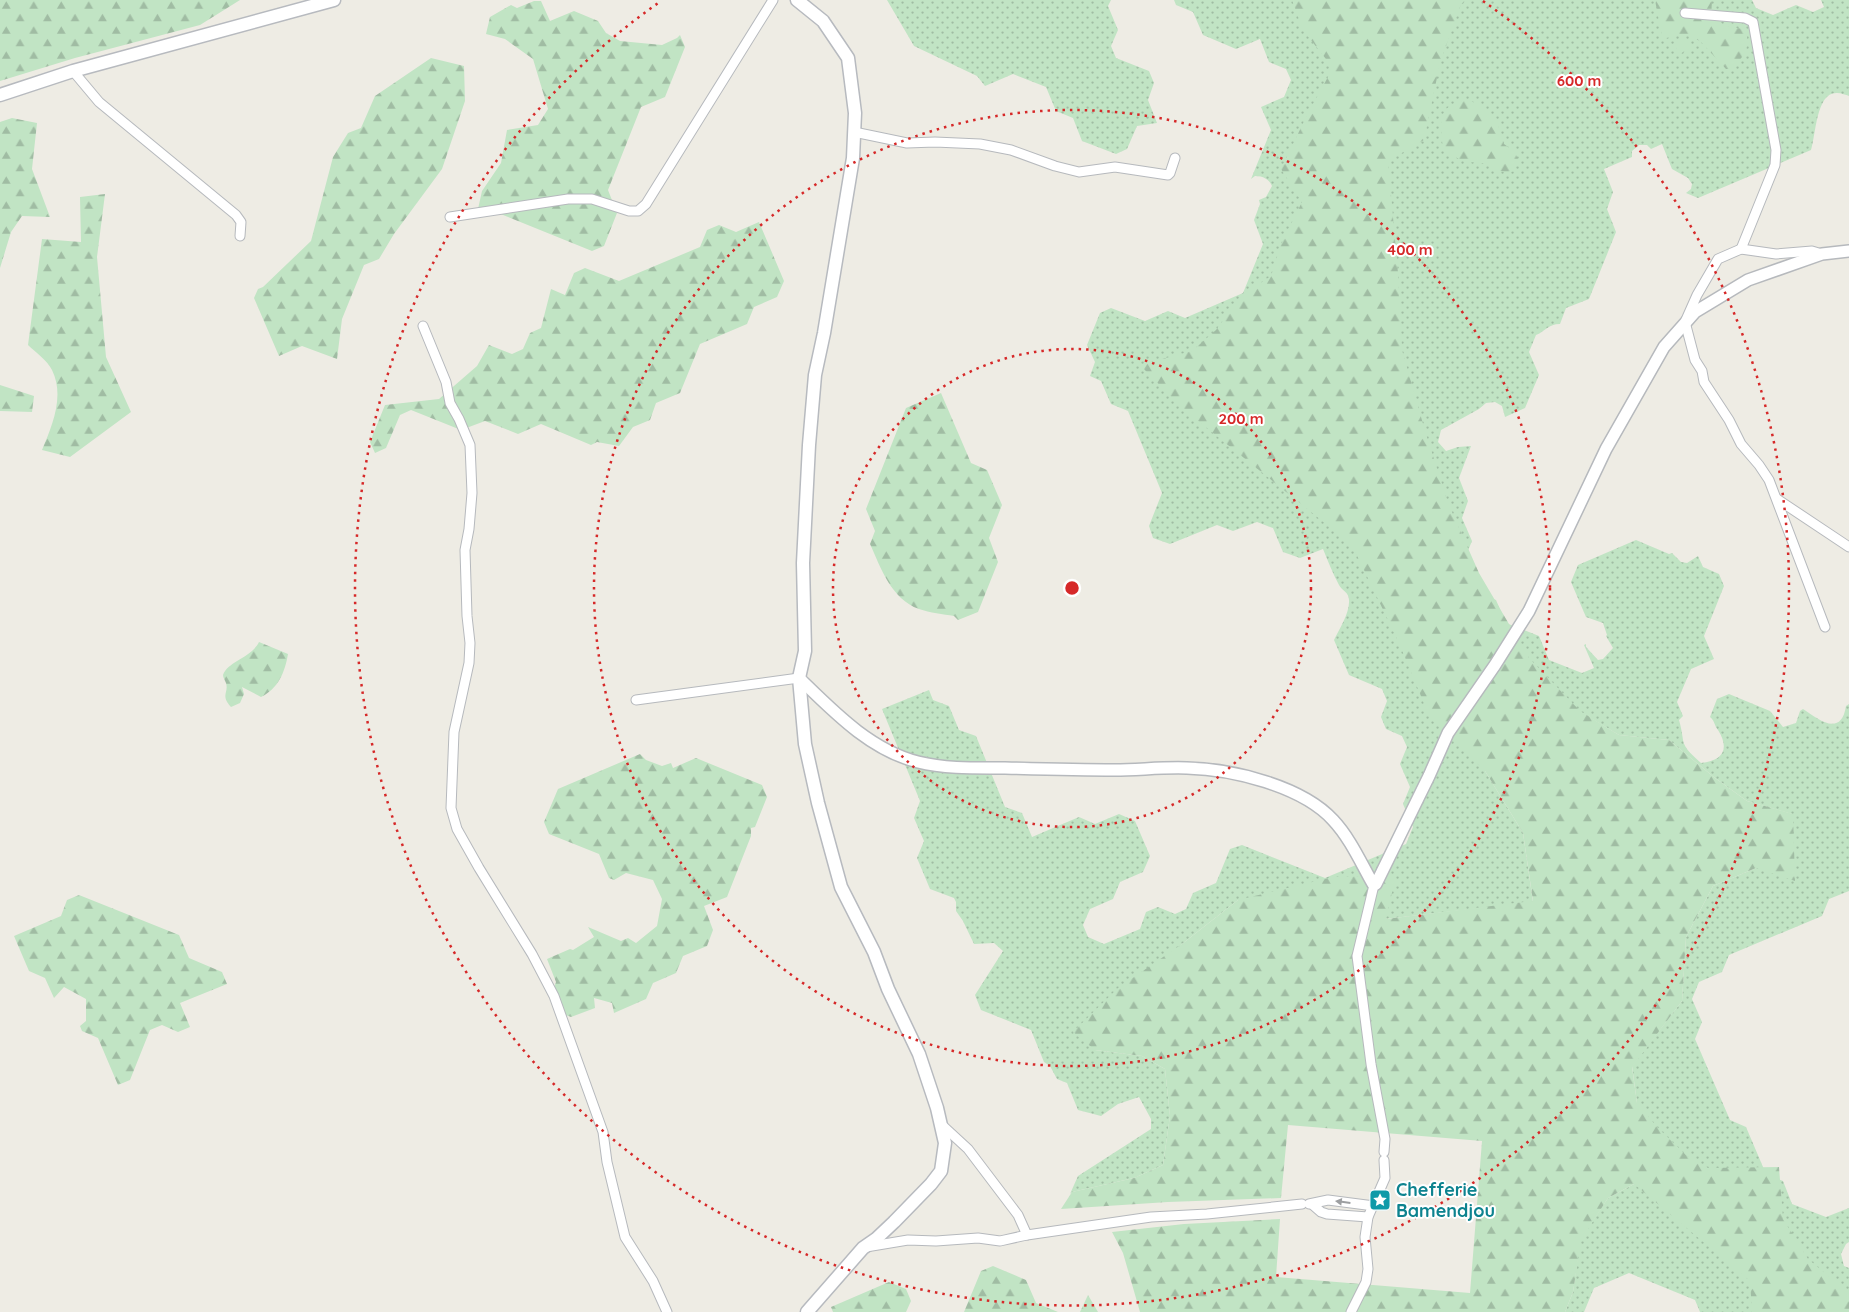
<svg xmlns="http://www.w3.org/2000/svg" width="1849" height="1312" font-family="Quicksand,sans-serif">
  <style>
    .grass { fill: url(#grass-dots) }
    .forest { fill: url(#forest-firs) }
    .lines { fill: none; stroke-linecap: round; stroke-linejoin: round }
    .minor-casing { stroke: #b6b9bd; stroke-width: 11 }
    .tertiary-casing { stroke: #b6b9bd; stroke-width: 14 }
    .secondary-casing { stroke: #b7babf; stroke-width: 15 }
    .minor { stroke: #fff; stroke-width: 9 }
    .tertiary { stroke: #fff; stroke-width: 11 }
    .secondary { stroke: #fff; stroke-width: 12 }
    .oneway { fill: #9d9fa1 }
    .ring { fill: none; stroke: #d62828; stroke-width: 2.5; stroke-dasharray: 2.5 5 }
    .labels { text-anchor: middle; stroke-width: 4; stroke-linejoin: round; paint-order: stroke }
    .culture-label { font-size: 18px; font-weight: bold; fill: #0d838f; stroke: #fff; text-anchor: start }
    .centre { fill: #d62828; stroke: #fff; stroke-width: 2.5 }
    .ring-label { font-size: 15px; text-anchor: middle; font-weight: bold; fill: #d62828; stroke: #fff; stroke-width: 4; stroke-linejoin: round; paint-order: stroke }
  </style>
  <defs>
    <pattern id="grass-dots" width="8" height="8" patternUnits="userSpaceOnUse" patternTransform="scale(1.25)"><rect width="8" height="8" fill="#c1e4c4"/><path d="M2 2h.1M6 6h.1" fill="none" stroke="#a0bca3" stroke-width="1.8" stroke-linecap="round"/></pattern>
    <pattern id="forest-firs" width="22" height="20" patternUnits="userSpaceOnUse" patternTransform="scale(1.25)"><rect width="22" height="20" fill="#c1e4c4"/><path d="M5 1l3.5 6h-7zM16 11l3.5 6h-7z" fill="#a0bca3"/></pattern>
  </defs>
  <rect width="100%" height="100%" fill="#eeece4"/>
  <!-- grass -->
  <g class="grass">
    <path d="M887,0h224l-3,6 10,24 -7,16 5,12 33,13 5,12 -6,17 9,23 -20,3 -10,23 -11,5 -34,-13 -9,-23 -17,-7 -10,-24 -33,-13 -28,12 -8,-10 -63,-30z"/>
    <path d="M1174,0h578l4,8 17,7 23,-10 17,7 11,-5 -3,-7h28v96c-3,-1 -8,-3 -12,-3 -21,-1 -21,42 -26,57l-113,48 -12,-5 5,-4 1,-5 -4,-6 -16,-9 -10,-25 -11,5 -4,-4h-8l-7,6v6l-28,12 9,23 -6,17 9,23 -27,67 -23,9 -6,16c-12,0 -14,7 -24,11l-7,17 10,23 -14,33 -20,9 -3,-11 -7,-4 -9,1 -7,6 -38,21 -3,12 8,9 12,-4 13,-1 -12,32 9,23 -6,17 10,23 -7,17 14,35 17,7 10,23 33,13 10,24 33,13 12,-5 -10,-23 2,-1v3l12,13 5,-1 10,-11 -7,-12 1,-1 -4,-12 -17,-6 -15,-35 7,-17 58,-25 33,14 3,-1 9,9 6,1 11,-7 5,11 16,7 5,12 -20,50 10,23 -23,10 -14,33 6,14 -4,4c2,7 3,13 4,20 1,9 12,17 18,23 22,-2 29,-14 17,-33 -4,-5 -3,-9 -8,-13l7,-18 12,-5 41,17 13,16 13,-4 4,-12 3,-2c15,10 38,29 43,-3l3,-2v187l-20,8 -7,17 -93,39 -7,17 -23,10 -7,17 10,23 -7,17 35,81 16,7 20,47 17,7 9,23 34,13 23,-9v34l-3,2 -5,10 3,12 5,2v44h-149l-5,-12 -66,-27 -35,15 -10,24h-19l8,-20 7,-52 28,-42 26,-14 3,-81 -5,-37 50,-65 4,-64 27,-51 43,-18 36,-54 -45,-13 -32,-23 -46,-38 -50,-5 -40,-24 -94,60 38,62 10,69 -148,17 -147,-19 -56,44 -87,106 47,6 23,13 5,47 -7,49 -29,13 -62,14 -2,2 8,-18 73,-47v-10l-12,-22 -21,7 -17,12 -23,-6 -11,-27 -10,-4 -7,-13 -6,-4 -13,-32 -50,-20 -6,-15 28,-44 -9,-8 -20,1 -11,-23 -7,-10v-9l-2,-4 -24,-9 -13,-31 7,-17 -10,-23 6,-17 -38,-92 47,-19 4,10 16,6 10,24 17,6 29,71 17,6 10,24 47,-20 16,7 24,-10 16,7 15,35 -7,16 -23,10 -7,17 -23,10 -7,16 5,12 16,7 36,-15 6,-17 12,-5 17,7 11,-5 7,-16 23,-10 14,-34 12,-4 83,33 81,-34 7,-17 -10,-23 7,-17 -10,-23 7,-17 -5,-11 -16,-7 -5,-12 6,-16 -5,-12 -33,-14 -15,-35c5,-11 16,-27 15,-40 0,-8 -7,-9 -10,-15 -6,-11 -11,-24 -16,-36l-23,9 -17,-6 -10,-24 -16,-6 -24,9 -16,-6 -47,19 -17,-6 -4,-12 13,-33 -34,-82 -17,-7 -10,-23 -11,-5 5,-14 -8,-17 13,-32 11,-5 34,13 23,-10 17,7 58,-25 20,-49 -9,-24 6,-16 -1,-4 7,-3 6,-11c-3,-7 -9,-10 -17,-10l-4,3 20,-49 -10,-23 23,-10 7,-17 -5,-11 -17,-7 -9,-23 -24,10 -33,-14 -10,-23 -17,-7z"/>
  </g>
  <!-- forest -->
  <g class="forest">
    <path d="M0,0h240l-40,25 -125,33 -75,23z"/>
    <path d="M1292,0h176l-7,4 -21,59 -16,77 -36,21 10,112 4,77 23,81 23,72 31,70 50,85 51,53 39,24 50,5 46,38 32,23 46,13 2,67 -39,-13 -43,18 -27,51 -4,64 -50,66 5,36 20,24 29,28 22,13 71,-1 4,52 25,40 41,34v19h-97l-2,-31 -116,-97 -26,14 -27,42 -8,52 -8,20h-425l-17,-59 -11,-21 72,-8 96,-5 -4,58 194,16 12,-152 -194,-16 -7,73 -113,4 -107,7 11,-17 62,-14 29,-13 7,-49 -5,-47 -23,-13 -47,-6 -22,-18 45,-44 64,-44 56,-44 95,-23 63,-2 -10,44 147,-18 -10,-68 -38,-62 -55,-53 -31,-75 -47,-98 -170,-137 -42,-43 52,-14 24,-21 25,-34 30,-20 10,-32 21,-42 -21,-33 27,-56 25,-45 -30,-38z"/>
    <path d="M1655,0h57c0,4 -1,9 0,13 4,11 22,17 33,15 6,19 0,29 -15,41h-4l-25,-27 -13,-8 -22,4 -4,-2z"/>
    <path d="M534,1h7l9,20 24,-10 24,10 8,12 14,8 42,4 15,-7 3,-3 5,12 -20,50 -24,10 -33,83 9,23 -13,33 -12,5 -99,-40 -17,7 6,-27 19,-28 6,-33 31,-5 10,-16 -15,-50 -28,-20 -19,-5 4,-17 21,-12 6,3z"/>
    <path d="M1686,38l5,11 -12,5 -5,-11z"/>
    <path d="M431,58l33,8 1,35 -23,68 -48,65 -15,25 -15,6 -22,54 -5,40 -35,-13 -23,10 -25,-58 4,-9 5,-2 48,-46 22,-84 15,-24 13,-5 14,-32z"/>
    <path d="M1469,100l10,5 17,13 8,26 11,8 3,8 -4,11c-12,4 -16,-2 -25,-6 -7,-3 -13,-2 -19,-3 -6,0 -20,-7 -24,-11 -4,-3 -4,-10 -4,-15 -4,-22 4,-34 27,-36z"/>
    <path d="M12,118l25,5 -5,46 18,48 -28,-1 -11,16 -11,36v-146z"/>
    <path d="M105,194l-8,63 9,100 25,55 -61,45 -28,-7c10,-24 23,-54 10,-80 -4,-9 -17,-18 -24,-25l14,-106 39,3 -1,-45z"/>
    <path d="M759,222l25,59 -7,16 -23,10 -7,17 -47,20 -20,49 -24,10 -6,17 -17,7 -14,19 -22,-4 -6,3 -50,-21 -23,10 -33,-13 -24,9 -50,-20 -11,5 -14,33 -11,5 -5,-11 15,-37 54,-6 38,-33 12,-21 23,9 11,-5 7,-16 11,-5 10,-39 14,6 9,-22 11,-5 34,13 81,-34 7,-17 12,-5 17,7z"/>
    <path d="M0,385l34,11 -2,16 -32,-1z"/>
    <path d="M941,393l30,70 16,7 15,35 -13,33 9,24 -20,50 -20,8 -4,-4c-11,-2 -24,-3 -35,-7 -28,-10 -38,-41 -49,-65l5,-13 -9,-22 40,-101z"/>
    <path d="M259,642l29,12c-3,18 -10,35 -27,43l-19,-10 2,7 -4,9 -9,4c-11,-12 -2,-14 -5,-24 -1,-3 -3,-5 -3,-8 5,-14 28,-17 36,-33z"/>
    <path d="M640,754l6,6 16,6 9,-3 2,5 23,-10 66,27 5,12 -12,30 -4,1v8l-24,61 -23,9 9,24 -6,16 -24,10 -7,17 -23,10 -7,16 -32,14 -2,-10 -18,-5 1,10 -24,9 -16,-6 -5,-12 6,-17 -9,-23 23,-10 3,1 21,-13 -6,-10 33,14 7,-3 8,5 21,-17 5,-27 -9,-19 -27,-7 -12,7 -5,-2 -10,-24 -50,-20 -5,-12 14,-33z"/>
    <path d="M79,895l100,40 10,23 33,14 5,12 -47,19 10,24 -12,5 -16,-7 -12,5 -20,50 -12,5 -20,-47 -16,-7 -2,-5 6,-5v-22l-22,-12 -10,11 -9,-20 -16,-7 -15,-35 47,-20 6,-16z"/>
    <path d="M993,1266l33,14 10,23 22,9h-94l17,-41z"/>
    <path d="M889,1282l17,7 5,12 -5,11h-73l-2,-5z"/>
    <path d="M1088,1295l10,17h-18z"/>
  </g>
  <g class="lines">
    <!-- minor casing -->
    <g class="minor-casing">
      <g id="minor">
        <path d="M1685,13l60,5 8,4 23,128 -1,15 -34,84"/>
        <path d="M73,71l26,31 137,113 5,7 -1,14"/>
        <path d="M854,132l53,11 28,-1 45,2 31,6 44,16 24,6 36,-5 53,8 2,-2 5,-15"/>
        <path d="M450,217l118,-18h24l37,12h9l8,-7 127,-204"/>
        <path d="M1822,254l-10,-3 -36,3 -35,-5 -23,10 -21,36 -12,27 10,38 7,11 2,11 25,38 12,24 18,21 10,15 56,147"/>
        <path d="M423,326l23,56 4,21 9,16 11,26 2,48 -3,36 -4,21 2,66 3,27 -1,20 -15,69 -3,76 6,21 22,39 53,86 22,42 49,136 4,30 18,75 28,44 14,31"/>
        <path d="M1777,499l72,48"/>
        <path d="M636,700l163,-22"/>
        <path d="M1374,885l-17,71 14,108 14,75 -1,13"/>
        <path d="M942,1125l26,24 50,66 9,20"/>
        <path d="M1309,1204l19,-4 46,6"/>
        <path d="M1313,1205l8,7 6,2 41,3"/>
        <path d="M866,1247l42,-7 28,1 42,-3 22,3 27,-6 124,-18 56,-3 95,-10"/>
        <path d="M1351,1312l15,-30 2,-13 -3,-32 3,-20 17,-39 -1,-18"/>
      </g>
    </g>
    <!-- tertiary casing -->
    <g class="tertiary-casing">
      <path id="tertiary" d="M799,678c34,33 71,72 119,84 28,7 58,6 87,6 36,1 73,2 110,2 23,0 48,-3 72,-2 45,1 115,18 146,52 17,18 28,43 40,64h3l53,-108 19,-43 47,-68 34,-54 77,-162 58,-102 31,-35 53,-32 74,-26 27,-3"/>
    </g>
    <!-- secondary casing -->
    <g class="secondary-casing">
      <g id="secondary">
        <path d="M797,0l26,21 25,37 7,55 -2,45 -29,175 -9,42 -6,70 -6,118 2,88 -6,27 6,66 13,59 23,84 33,65 14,37 31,65 18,54 8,35 -4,28 -10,13 -37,38 -18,17 -13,9 -56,64"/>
        <path d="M0,95l73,-24 261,-71"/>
      </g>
    </g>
    <!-- minor -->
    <use href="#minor" class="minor"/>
    <!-- tertiary -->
    <use href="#tertiary" class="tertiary"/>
    <!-- secondary -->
    <use href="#secondary" class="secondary"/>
  </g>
  <!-- one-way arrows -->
  <defs><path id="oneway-solid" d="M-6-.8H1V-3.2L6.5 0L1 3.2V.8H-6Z" transform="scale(1.25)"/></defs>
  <use class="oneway" href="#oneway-solid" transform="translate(1343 1202) rotate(-173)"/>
  <!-- distance rings -->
  <g class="ring">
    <circle cx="1072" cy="588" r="239"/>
    <circle cx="1072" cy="588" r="478"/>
    <path d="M1483 1A717 717 0 1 1 661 1"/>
  </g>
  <!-- icons -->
  <defs>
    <g id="sight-square" transform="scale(1.125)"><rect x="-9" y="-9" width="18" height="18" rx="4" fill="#0f9aa8" stroke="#fff"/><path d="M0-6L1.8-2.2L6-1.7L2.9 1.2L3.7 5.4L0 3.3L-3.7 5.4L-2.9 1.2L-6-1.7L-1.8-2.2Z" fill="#fff"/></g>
  </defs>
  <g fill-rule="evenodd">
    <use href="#sight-square" x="1380" y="1200"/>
  </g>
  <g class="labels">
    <!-- culture labels -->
    <g class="culture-label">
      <text x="1396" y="1196">Chefferie<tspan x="1396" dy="21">Bamendjou</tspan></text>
    </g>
  </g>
  <circle cx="1072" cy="588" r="8" class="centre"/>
  <g class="ring-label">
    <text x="1579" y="86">600 m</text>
    <text x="1410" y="255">400 m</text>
    <text x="1241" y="424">200 m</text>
  </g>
</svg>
